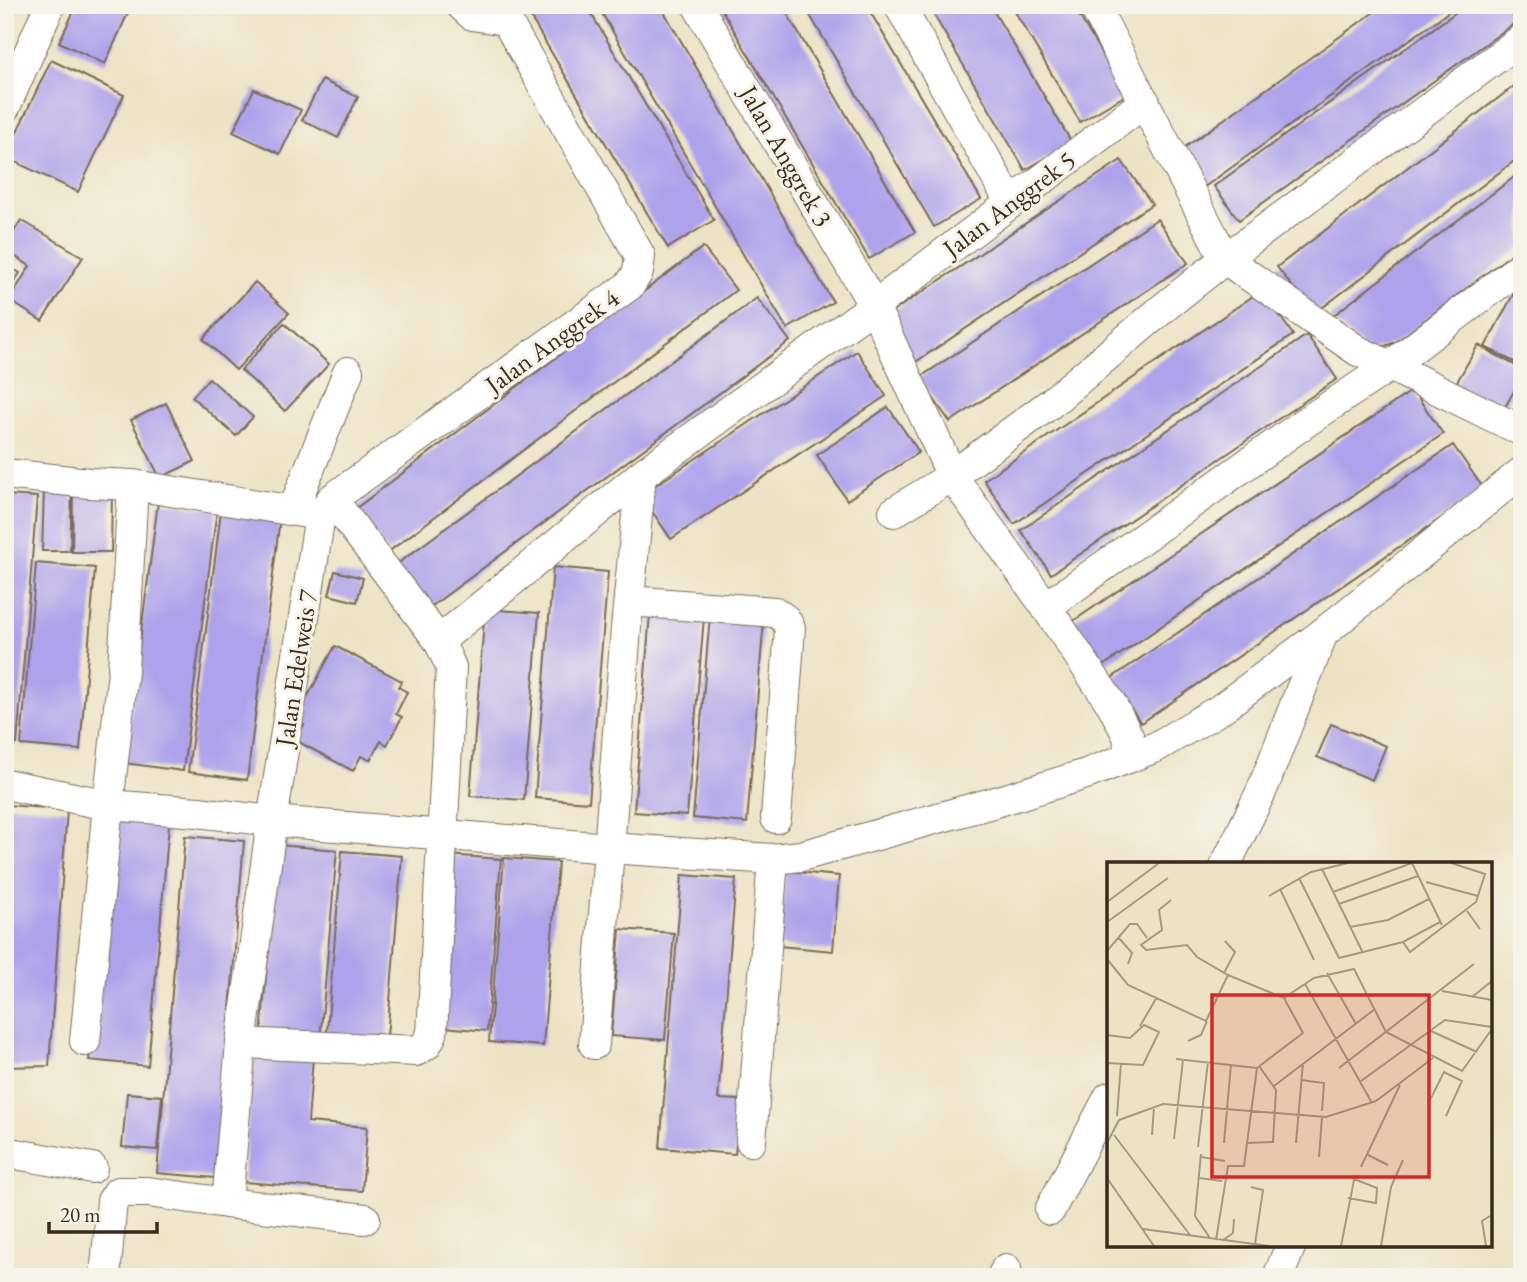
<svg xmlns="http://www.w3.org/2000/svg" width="1527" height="1282" font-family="'EB Garamond',serif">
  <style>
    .building { fill: #ada2eb }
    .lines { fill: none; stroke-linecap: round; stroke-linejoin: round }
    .minor-casing { stroke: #796b58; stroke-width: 32 }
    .minor { stroke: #fff; stroke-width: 30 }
    .labels { text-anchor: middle; stroke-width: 6; stroke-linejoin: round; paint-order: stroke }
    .street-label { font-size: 26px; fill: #3b2a1e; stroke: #f7f3e8 }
    .inset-road { fill: none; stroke: #a59982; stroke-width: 2 }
    .view { fill: #d62828; fill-opacity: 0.15; stroke: #d62828; stroke-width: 3.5 }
    .inset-edge { fill: none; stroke: #3b2a1e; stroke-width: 3.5 }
  </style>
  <rect width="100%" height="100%" fill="#f7f3e8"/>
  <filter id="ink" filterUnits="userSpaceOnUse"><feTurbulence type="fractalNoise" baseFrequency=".0143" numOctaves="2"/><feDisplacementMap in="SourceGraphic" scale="14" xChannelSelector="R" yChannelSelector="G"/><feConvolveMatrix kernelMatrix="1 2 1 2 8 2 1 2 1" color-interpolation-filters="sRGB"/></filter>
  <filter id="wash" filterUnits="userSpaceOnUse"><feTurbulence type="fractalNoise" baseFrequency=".00686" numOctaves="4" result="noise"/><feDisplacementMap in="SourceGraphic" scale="28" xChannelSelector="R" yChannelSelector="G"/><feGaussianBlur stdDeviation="1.57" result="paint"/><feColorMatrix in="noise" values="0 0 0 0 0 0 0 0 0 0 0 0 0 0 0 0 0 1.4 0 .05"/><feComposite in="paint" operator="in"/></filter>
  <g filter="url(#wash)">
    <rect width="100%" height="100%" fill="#ece3c5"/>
    <g id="blocks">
      <!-- building -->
      <g class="building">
        <path d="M77,5h36l15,8 -23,51 -46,-22z"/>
        <path d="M543,5h43l128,215 -46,28 -137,-230 15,-9z"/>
        <path d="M597,5h63l173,297 -46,27z"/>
        <path d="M719,5h63l133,227 -46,27z"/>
        <path d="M804,5h62l115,194 -47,28z"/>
        <path d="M928,5h62l82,138 -47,27z"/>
        <path d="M1011,5h62l53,90 -46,27z"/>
        <path d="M1384,5h74l-258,185 -26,-35z"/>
        <path d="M1466,5h56v13l-283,202 -25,-34z"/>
        <path d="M51,60l73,35 -46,97 -73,-35z"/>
        <path d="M322,80l36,17 -20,41 -36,-18z"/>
        <path d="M1522,80v75l-208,159 -37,-47z"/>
        <path d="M254,89l47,21 -21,44 -47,-22z"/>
        <path d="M1121,160l31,44 -238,159 -31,-45z"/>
        <path d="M1522,171v75l-126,96 -27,10 -39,-34z"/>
        <path d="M1157,219l31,44 -238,159 -31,-44z"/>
        <path d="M21,220l62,37 -41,64 -33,-21 21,-34 -25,-16v-4z"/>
        <path d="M703,247l33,43 -348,262 -33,-43z"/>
        <path d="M5,264l15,9 -15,22z"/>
        <path d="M1522,278v88l-37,-19z"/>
        <path d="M255,282l34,31 -53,57 -33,-31z"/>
        <path d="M1262,290l31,45 -279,189 -30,-44z"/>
        <path d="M757,298l33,43 -365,270 -32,-44z"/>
        <path d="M284,323l45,41 -44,47 -44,-41z"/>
        <path d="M1307,335l30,44 -286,195 -30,-44z"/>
        <path d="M1478,345l44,24v7l-20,37 -48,-26z"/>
        <path d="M857,351l29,45 -215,143 -30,-44z"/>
        <path d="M209,378l44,39 -17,19 -44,-39z"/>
        <path d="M1413,390l30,44 -343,234 -31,-44z"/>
        <path d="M166,403l29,58 -35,17 -29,-58z"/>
        <path d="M888,407l31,45 -72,48 -30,-45z"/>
        <path d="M1453,445l31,44 -343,234 -31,-44z"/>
        <path d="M44,491l28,2 -2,58h-28z"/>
        <path d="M73,493h39l-1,59h-39z"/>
        <path d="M5,495l32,2 -20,247 -12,-1z"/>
        <path d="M158,502l59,7 -34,262 -59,-8z"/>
        <path d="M221,511l59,7 -33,262 -59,-8z"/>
        <path d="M36,563l59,5 -15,182 -59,-5z"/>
        <path d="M553,567l55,5 -19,230 -54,-4z"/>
        <path d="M335,571l28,7 -6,24 -28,-7z"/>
        <path d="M485,609l54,4 -15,187 -54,-4z"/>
        <path d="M650,613l54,5 -17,198 -53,-4z"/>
        <path d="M710,615l54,4 -17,204 -54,-5z"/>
        <path d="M335,646l67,35 -4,6 9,5 -11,22 6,3 -15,28 -6,-4 -11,19 -9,-4 -8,15 -58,-31 9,-15 -9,-5z"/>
        <path d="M1331,724l55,22 -14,34 -55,-23z"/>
        <path d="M8,805l59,5 -18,256 -44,1v-228z"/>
        <path d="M110,818l59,6 -21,242 -59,-6z"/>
        <path d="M185,836l59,5 -28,337 -59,-5z"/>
        <path d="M277,845l60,5 -17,191 -59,-5z"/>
        <path d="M342,851l60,5 -16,193 -60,-5z"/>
        <path d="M447,855l54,4 -14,172 -54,-5z"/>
        <path d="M504,858l54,4 -15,184 -54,-4z"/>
        <path d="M785,871l54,5 -6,75 -54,-5z"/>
        <path d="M682,875l54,4 -18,220 22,1 -5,54 -75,-6z"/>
        <path d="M620,929l54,4 -9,107 -54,-4z"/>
        <path d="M254,1053l59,5 -5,64 59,5 -5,64 -119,-9z"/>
        <path d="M127,1093l35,3 -5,54 -35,-3z"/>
      </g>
    </g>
  </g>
  <g filter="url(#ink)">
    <use href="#blocks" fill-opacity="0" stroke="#796b58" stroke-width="2"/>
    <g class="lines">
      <!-- minor casing -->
      <g class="minor-casing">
        <g id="minor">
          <path d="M461,5l11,10 34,5"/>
          <path d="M697,5l177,301 78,170 94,131 66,98 17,33 -1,20"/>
          <path d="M899,5l111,197"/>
          <path d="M1094,5l131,254 133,92 32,15 132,65"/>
          <path d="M5,107l45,-102"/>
          <path d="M5,474l84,9 44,2 187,30 12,-16 298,-214 8,-13 2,-16 -134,-236"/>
          <path d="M293,510l55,-138"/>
          <path d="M894,512l58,-36 99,-73 116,-98 58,-46 297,-220"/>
          <path d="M629,601l146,11 10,7 5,9 -14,190"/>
          <path d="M1046,607l260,-185 84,-56 132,-100"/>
          <path d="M439,641l202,-166 233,-169 271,-204"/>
          <path d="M5,784l103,21 90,7 74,9 337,27 164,11 28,-3 198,-55 87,-27 70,-27 63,-37 104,-77 199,-161"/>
          <path d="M1226,864l36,-74 61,-157"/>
          <path d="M85,1041l23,-236 15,-134 10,-186"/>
          <path d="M241,1043l175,8 10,-6 6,-11 19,-367 -12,-26 -107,-142"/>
          <path d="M594,1044l32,-416 15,-153"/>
          <path d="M751,1141l22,-282"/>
          <path d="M5,1152l87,16"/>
          <path d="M227,1203l138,16"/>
          <path d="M1050,1210l59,-113"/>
          <path d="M105,1277l7,-76 6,-9h30l79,11 14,-160 31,-222 48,-306"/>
          <path d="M1002,1277l4,-8"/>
          <path d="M1278,1277l13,-32"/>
        </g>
      </g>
      <!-- minor -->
      <use href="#minor" class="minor"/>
    </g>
  </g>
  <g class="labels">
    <!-- street labels -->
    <g class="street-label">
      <text transform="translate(786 156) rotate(60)" y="9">Jalan Anggrek 3</text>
      <text transform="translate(1009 204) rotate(-37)" y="9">Jalan Anggrek 5</text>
      <text transform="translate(552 341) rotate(-36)" y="9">Jalan Anggrek 4</text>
      <text transform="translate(296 668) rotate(-81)" y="9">Jalan Edelweis 7</text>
    </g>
  </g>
  <!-- overview -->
  <g transform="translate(1107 862)">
    <rect width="385" height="385" fill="#ece3c5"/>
    <path class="inset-road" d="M305,1l30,62M215,7l41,84M192,16l40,80 64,-16 37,-20M319,20l52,14M173,27l34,71M226,30l79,-29M162,34l42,-24 37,-9M64,38l-12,10 3,20 -21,15 5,5 41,-5 10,12 31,18 56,23M0,40l52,-39M232,42l79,-28M360,49l13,18M0,60l61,-44M243,65l38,-7 41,-21M11,75l14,16 -4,11M296,80l7,10 66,-50 9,-28 -34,-11M0,89l23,-27h7l10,14M0,97l21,26 78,36 22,-46M117,111l11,-21 -10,-11M220,111l29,51M198,122l67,119M335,129l50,9M365,135l20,-16M177,136l30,-20 40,-9 32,63 76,39 30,-42M33,164l17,-29M324,169l46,21M0,173l23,3 14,-13 15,7 -16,33 -36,-2M81,179l13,-6 6,-14M69,197l81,9 46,-35 -19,-35M232,206l135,-104M194,218l23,3 -2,28M254,219l84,-61 47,7M167,224l101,-77M323,238l14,-28 18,9 -16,35M10,254l4,-53M12,258l44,-16 163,13 50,-16 57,-43M7,273l76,100M45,273l2,-28M67,277l9,-79M0,281l12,-23M117,281l7,-79M139,281l27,-1 3,-52 -17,-24M189,281l7,-80M91,285l10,-85M94,292l-6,62 15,22M261,293l20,10M94,295l24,4M212,295l3,-40M254,305l39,-82M0,316l47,68M92,316l23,3M144,325l12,3 -8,54M241,336l28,5 1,-15 -23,-9M36,367l126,17M109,378l12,-74h16l13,-98M115,379l11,-8 1,-14M234,384l14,-71M274,384l10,-59 12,-27M379,384l-4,-25 8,-5"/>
    <path class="view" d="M105,133h217v182h-217z"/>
    <rect width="385" height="385" class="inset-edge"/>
  </g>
  <!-- margin -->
  <rect width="1527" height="1282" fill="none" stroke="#f7f3e8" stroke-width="28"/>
  <!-- scale -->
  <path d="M49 1222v10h108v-10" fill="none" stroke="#3b2a1e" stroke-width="3.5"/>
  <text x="60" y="1222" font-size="21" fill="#3b2a1e" stroke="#f7f3e8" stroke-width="5" paint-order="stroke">20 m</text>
</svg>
